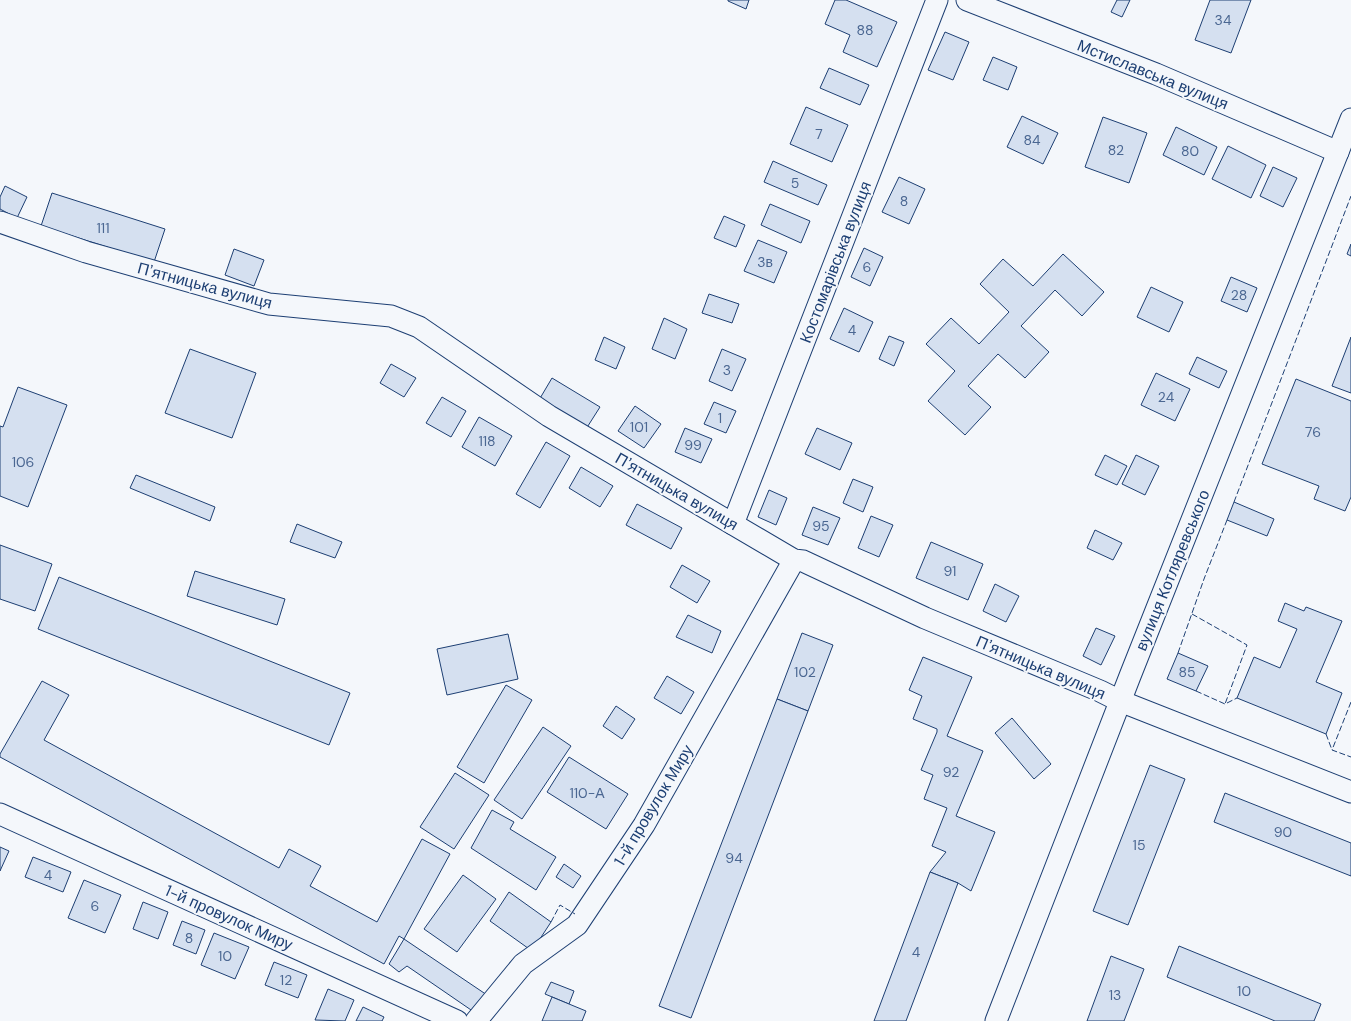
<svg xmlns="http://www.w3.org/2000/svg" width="1351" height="1021" font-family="'DM Sans',sans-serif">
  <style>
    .building { fill: #d5e0f0; stroke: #1d3f73 }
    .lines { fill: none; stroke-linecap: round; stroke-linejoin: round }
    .minor-casing { stroke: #1d3f73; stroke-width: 23 }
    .minor { stroke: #f4f7fb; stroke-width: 21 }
    .fence { stroke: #1d3f73; stroke-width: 1; stroke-dasharray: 6 2.5; stroke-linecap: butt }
    .labels { text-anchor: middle; stroke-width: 4; stroke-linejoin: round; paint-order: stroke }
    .number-label { font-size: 14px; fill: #4b6792 }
    .street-label { font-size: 16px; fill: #1d3f73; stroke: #f4f7fb }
  </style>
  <rect width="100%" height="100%" fill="#f4f7fb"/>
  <!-- building -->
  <g class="building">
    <path d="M728,0h21l-3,9 -18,-8z"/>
    <path d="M835,0h11l51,22 -20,45 -34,-15 7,-17 -25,-11z"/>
    <path d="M1117,0h13l-8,17 -11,-5z"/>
    <path d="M1210,0h41l-20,53 -36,-13z"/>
    <path d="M945,32l24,10 -16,38 -25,-10z"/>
    <path d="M993,57l24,10 -9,23 -25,-10z"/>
    <path d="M829,68l40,17 -9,20 -40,-17z"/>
    <path d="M806,107l42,18 -16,37 -42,-18z"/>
    <path d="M1022,116l36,17 -15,31 -36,-17z"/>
    <path d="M1103,117l44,16 -18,50 -44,-16z"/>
    <path d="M1176,127l41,20 -13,28 -41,-20z"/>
    <path d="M1228,146l38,19 -15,33 -39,-19z"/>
    <path d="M773,161l54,24 -9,20 -54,-23z"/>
    <path d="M1273,167l24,11 -14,29 -23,-11z"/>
    <path d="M899,177l26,12 -16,35 -27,-12z"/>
    <path d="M5,186l22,11 -10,21 -17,-9v-12z"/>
    <path d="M52,193l113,36 -11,33 -113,-36z"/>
    <path d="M770,204l40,17 -9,22 -40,-18z"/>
    <path d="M724,216l21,9 -9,22 -22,-9z"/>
    <path d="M758,240l29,12 -13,31 -30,-12z"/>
    <path d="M1351,244v12l-4,-2z"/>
    <path d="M864,248l19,9 -13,29 -19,-9z"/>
    <path d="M234,249l30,11 -10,26 -29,-11z"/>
    <path d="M1063,254l41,38 -22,24 -27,-26 -34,36 28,26 -24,26 -27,-24 -30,32 23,21 -26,28 -37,-34 27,-30 -29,-27 25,-26 28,26 30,-32 -29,-28 23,-25 30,27z"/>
    <path d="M1231,277l26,11 -10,24 -26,-11z"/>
    <path d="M1151,287l32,15 -14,30 -32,-15z"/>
    <path d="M709,294l30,10 -7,19 -30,-10z"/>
    <path d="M844,308l29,14 -14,30 -29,-13z"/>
    <path d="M664,318l23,11 -12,30 -23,-10z"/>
    <path d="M889,336l15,6 -10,24 -15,-7z"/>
    <path d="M604,337l21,10 -9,22 -21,-9z"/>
    <path d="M1351,337v56l-19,-7z"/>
    <path d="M190,349l66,24 -24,65 -67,-25z"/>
    <path d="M722,349l24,10 -14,32 -23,-10z"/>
    <path d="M1197,357l30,14 -8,17 -30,-14z"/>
    <path d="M391,364l25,14 -12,19 -24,-14z"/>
    <path d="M1156,373l34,16 -15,32 -34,-16z"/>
    <path d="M552,378l48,29 -14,22 -47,-29z"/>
    <path d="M1296,379l55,22v96l-6,14 -31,-12 5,-13 -57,-22z"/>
    <path d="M18,387l49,18 -39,102 -28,-11v-70l3,1z"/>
    <path d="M442,397l24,14 -15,26 -25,-14z"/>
    <path d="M714,402l22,9 -10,22 -22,-9z"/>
    <path d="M635,406l26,18 -17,24 -26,-17z"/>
    <path d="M479,417l33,19 -17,30 -33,-19z"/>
    <path d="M685,428l27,11 -11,24 -26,-11z"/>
    <path d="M817,428l35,15 -12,27 -35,-16z"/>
    <path d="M546,442l24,14 -30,52 -24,-14z"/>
    <path d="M1105,455l22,11 -10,19 -22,-10z"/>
    <path d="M1136,455l23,11 -14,29 -23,-11z"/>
    <path d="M581,467l32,19 -13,21 -31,-19z"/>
    <path d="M136,475l79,32 -5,14 -80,-33z"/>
    <path d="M853,479l20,8 -10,25 -20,-9z"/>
    <path d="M769,490l18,8 -11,27 -18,-8z"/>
    <path d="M1234,502l40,17 -7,17 -40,-16z"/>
    <path d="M637,504l45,24 -11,21 -45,-24z"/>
    <path d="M813,507l27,11 -12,27 -26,-10z"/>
    <path d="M871,516l22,9 -14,32 -21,-9z"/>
    <path d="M297,524l45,18 -7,16 -45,-16z"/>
    <path d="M1095,530l27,13 -9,17 -26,-12z"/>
    <path d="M931,542l52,22 -15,36 -52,-22z"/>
    <path d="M0,545l52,19 -17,47 -35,-12z"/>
    <path d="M682,565l28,16 -13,22 -27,-16z"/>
    <path d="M195,571l90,28 -8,26 -90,-29z"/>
    <path d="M59,577l291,116 -21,52 -291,-116z"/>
    <path d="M995,584l24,12 -13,26 -23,-11z"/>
    <path d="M1285,603l19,8 2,-4 36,14 -26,61 26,11 -16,41 -89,-36 17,-41 26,11 17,-39 -19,-8z"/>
    <path d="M688,615l33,16 -9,22 -36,-16z"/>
    <path d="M1096,628l19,8 -14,29 -18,-9z"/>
    <path d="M802,633l31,12 -25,66 -31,-12z"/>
    <path d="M508,634l10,45 -71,16 -10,-46z"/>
    <path d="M1178,653l30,13 -12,25 -29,-12z"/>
    <path d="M923,657l49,20 -25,59 36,15 -27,65 39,16 -24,59 -13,-8 -28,-11 16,-20 -14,-6 15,-38 -23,-9 9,-24 -12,-5 16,-38v-3l-24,-10 9,-23 -13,-6z"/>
    <path d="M667,676l27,16 -13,22 -27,-16z"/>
    <path d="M42,681l27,14 -25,45 235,128 10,-19 32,17 -11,20 67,36 45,-83 28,15 -46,85 -5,-3 -15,28 -384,-207v-3z"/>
    <path d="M506,685l26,15 -48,83 -27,-16z"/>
    <path d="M777,699l31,12 -117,307 -32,-12z"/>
    <path d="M616,706l19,13 -13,20 -19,-13z"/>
    <path d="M1012,718l39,46 -17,15 -39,-46z"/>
    <path d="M543,727l28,19 -49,73 -28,-19z"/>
    <path d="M569,757l59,37 -22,35 -59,-37z"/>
    <path d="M1150,765l35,14 -57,146 -35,-14z"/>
    <path d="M455,773l34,22 -35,54 -34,-22z"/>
    <path d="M1225,793l126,50v33l-137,-54z"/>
    <path d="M492,810l22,12 -4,7 46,28 -20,33 -65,-42z"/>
    <path d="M0,847l9,4 -9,20z"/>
    <path d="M33,857l38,15 -8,20 -38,-15z"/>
    <path d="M564,864l17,12 -8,12 -17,-11z"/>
    <path d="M930,872l28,11 -52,138h-32z"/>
    <path d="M463,875l33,24 -39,53 -33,-23z"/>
    <path d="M84,880l37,15 -16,38 -37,-15z"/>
    <path d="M509,892l42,30 -19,29 -42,-30z"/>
    <path d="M143,902l25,10 -10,27 -25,-10z"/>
    <path d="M182,921l23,9 -9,24 -23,-9z"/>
    <path d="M214,933l35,14 -14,32 -34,-14z"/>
    <path d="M404,939l83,56 -13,17 -67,-46 -8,6 -10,-8z"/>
    <path d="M1179,946l142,58 -7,17h-39l-108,-44z"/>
    <path d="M1111,956l33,13 -20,52h-37z"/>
    <path d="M274,962l33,13 -9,23 -33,-13z"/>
    <path d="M551,982l23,9 -5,13 -24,-10z"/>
    <path d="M328,989l26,11 -9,21 -30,-1z"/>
    <path d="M552,997l34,14 -4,10h-40z"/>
    <path d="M363,1007l21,10 -2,4h-26z"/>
  </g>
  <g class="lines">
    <!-- minor casing -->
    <g class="minor-casing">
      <g id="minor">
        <path d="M967,0l189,74 182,78"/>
        <path d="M0,222l86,30 183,52 122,12 28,11 130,89 245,144 9,1 122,57 175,73 20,10 231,91"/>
        <path d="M733,524l204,-524"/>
        <path d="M0,814l457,207"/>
        <path d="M476,1021l47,-57 54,-39 67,-100 150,-265"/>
        <path d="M996,1021l134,-345 221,-557"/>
      </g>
    </g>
    <!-- minor -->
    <use href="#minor" class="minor"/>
    <!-- fence -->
    <g class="fence">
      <path d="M1234,502l117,-306"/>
      <path d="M1192,614l55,31 -22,59"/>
      <path d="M1178,653l26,-74 23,-59"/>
      <path d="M1196,691l29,13 12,-6"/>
      <path d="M1351,702l-19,48 19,7"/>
      <path d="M1326,734l6,16"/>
      <path d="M551,922l9,-17 15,9"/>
    </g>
  </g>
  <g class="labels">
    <!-- number labels -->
    <g class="number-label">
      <text x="1223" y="25">34</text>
      <text x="865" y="35">88</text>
      <text x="819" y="139">7</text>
      <text x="1032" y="145">84</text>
      <text x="1116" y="155">82</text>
      <text x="1190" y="156">80</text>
      <text x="795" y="188">5</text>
      <text x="904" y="206">8</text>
      <text x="103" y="233">111</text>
      <text x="765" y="267">3в</text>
      <text x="867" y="272">6</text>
      <text x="1239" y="300">28</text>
      <text x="852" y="335">4</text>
      <text x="727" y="375">3</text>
      <text x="1166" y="402">24</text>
      <text x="720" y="423">1</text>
      <text x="639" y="432">101</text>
      <text x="1313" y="437">76</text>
      <text x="487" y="446">118</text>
      <text x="693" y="450">99</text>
      <text x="23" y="467">106</text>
      <text x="821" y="531">95</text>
      <text x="950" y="576">91</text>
      <text x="805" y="677">102</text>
      <text x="1187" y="677">85</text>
      <text x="951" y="777">92</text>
      <text x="587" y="798">110-А</text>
      <text x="1283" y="837">90</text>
      <text x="1139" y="850">15</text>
      <text x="734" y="863">94</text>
      <text x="48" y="880">4</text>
      <text x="95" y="911">6</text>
      <text x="189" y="943">8</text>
      <text x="916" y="957">4</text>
      <text x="225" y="961">10</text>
      <text x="286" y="985">12</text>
      <text x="1244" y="996">10</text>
      <text x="1115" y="1000">13</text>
    </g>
    <!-- street labels -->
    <g class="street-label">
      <text transform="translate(1153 74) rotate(22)" y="6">Мстиславська вулиця</text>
      <text transform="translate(835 262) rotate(-69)" y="6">Костомарівська вулиця</text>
      <text transform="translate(205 285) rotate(15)" y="6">Пʼятницька вулиця</text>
      <text transform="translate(677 491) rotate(30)" y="6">Пʼятницька вулиця</text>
      <text transform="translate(1172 570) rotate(-68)" y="6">вулиця Котляревського</text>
      <text transform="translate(1041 667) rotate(23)" y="6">Пʼятницька вулиця</text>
      <text transform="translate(653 805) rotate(-59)" y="6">1-й провулок Миру</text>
      <text transform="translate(229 917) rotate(24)" y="6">1-й провулок Миру</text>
    </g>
  </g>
</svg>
